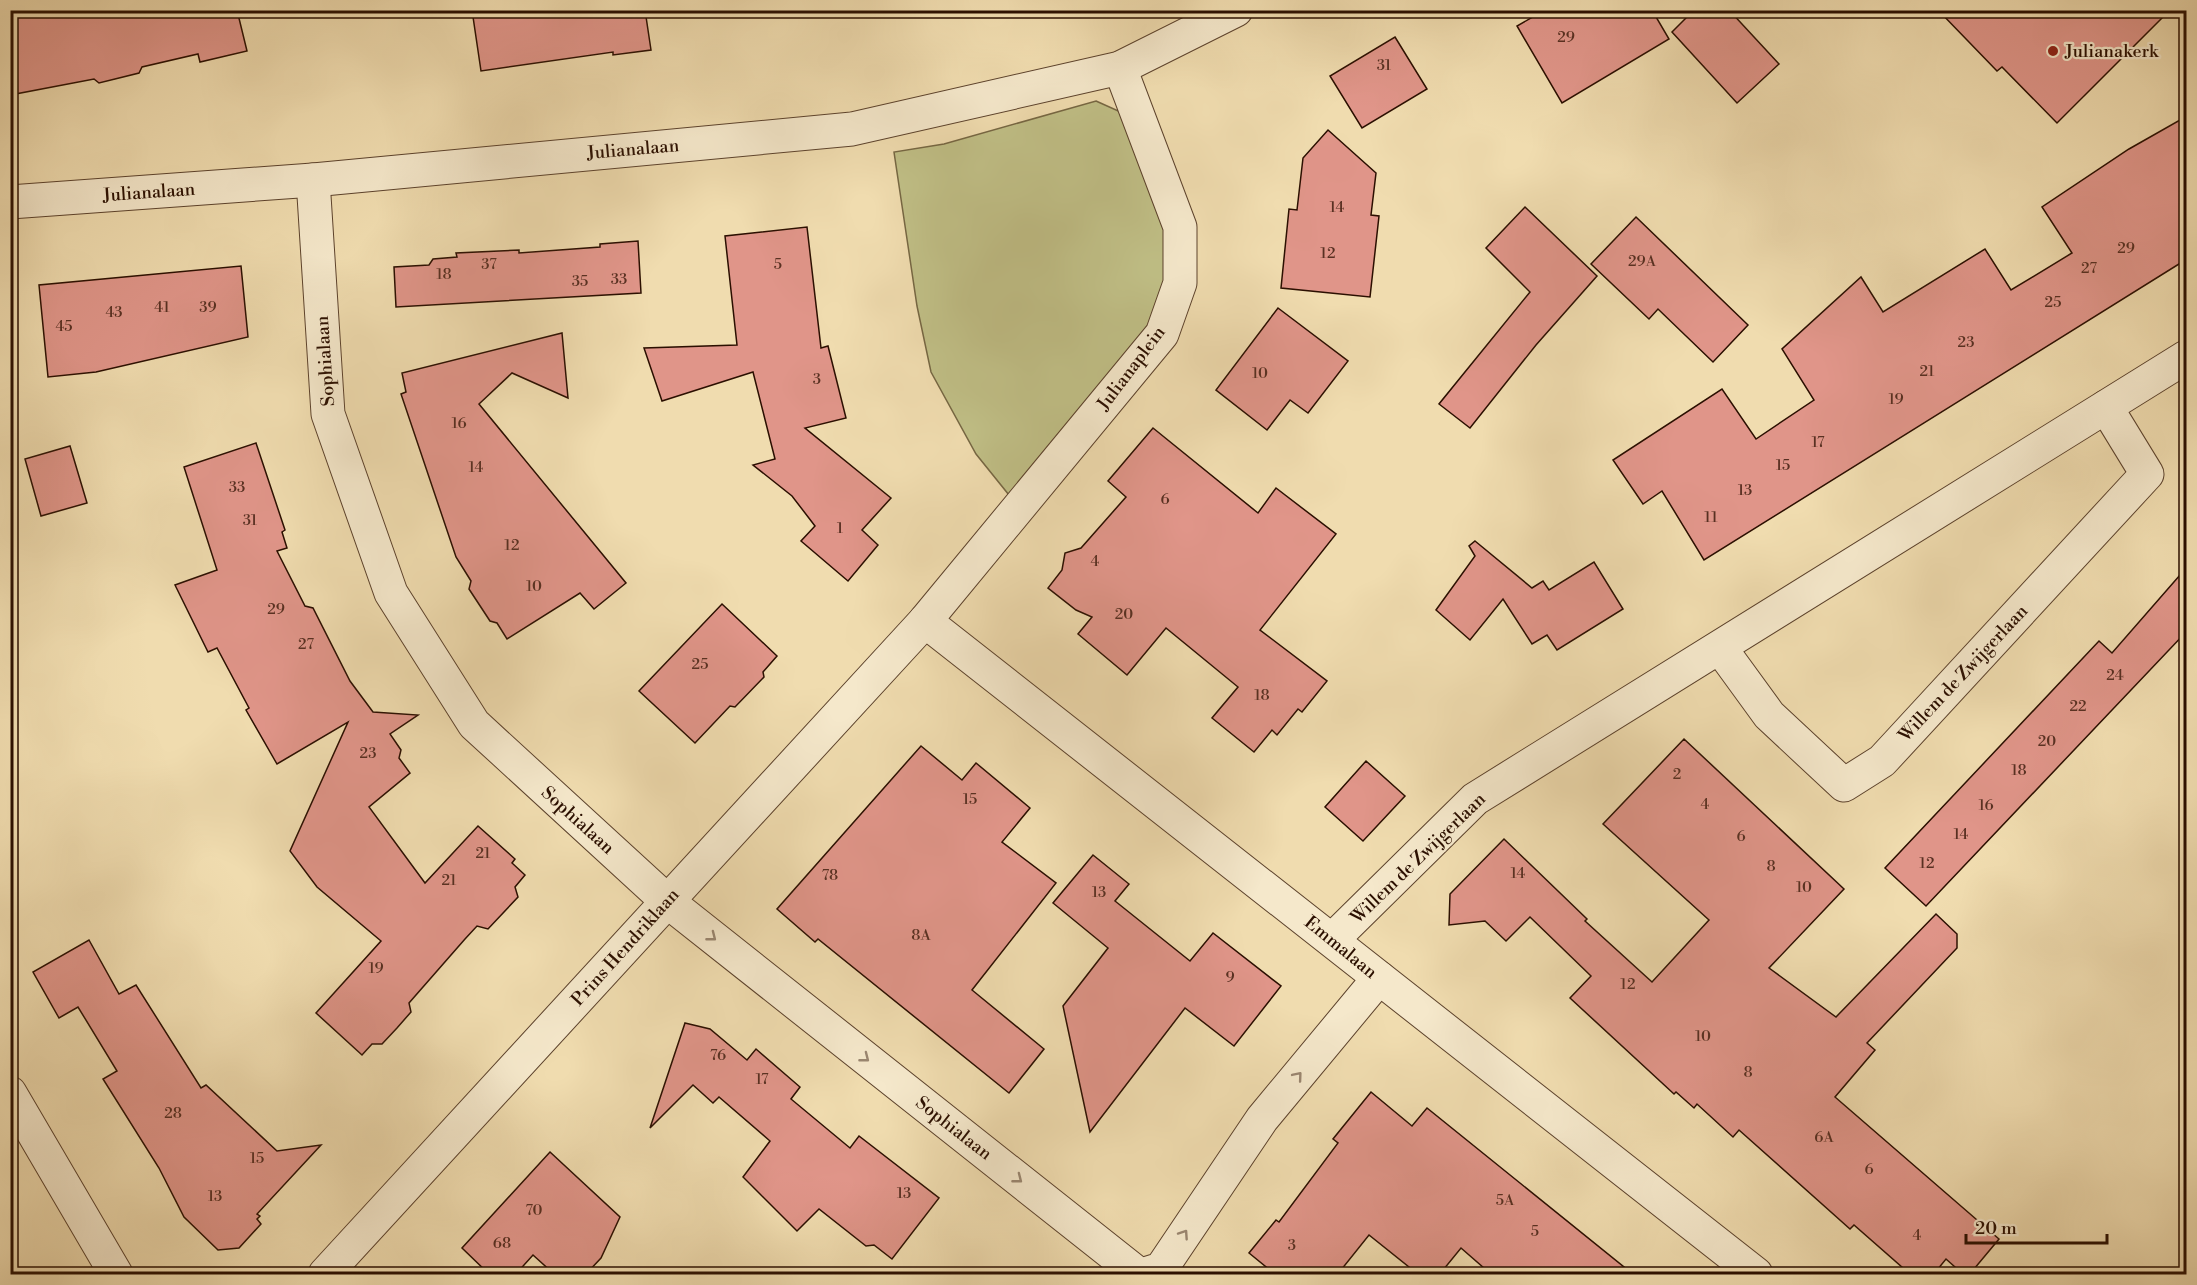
<svg xmlns="http://www.w3.org/2000/svg" width="2197" height="1285" font-family="'Libre Bodoni',serif">
  <style>
    .green { fill: #c0bf86; stroke: #766743; stroke-width: 1.5 }
    .building { fill: #e09589; stroke: #2b0f00; stroke-width: 1.5 }
    .lines { fill: none; stroke-linecap: round; stroke-linejoin: round }
    .minor-casing { stroke: #5c422c; stroke-width: 35 }
    .minor { stroke: #f5e8cb; stroke-width: 33 }
    .oneway { stroke: #9a8670 }
    .poi-dot { fill: #8f2418; stroke: #f5e8cb; stroke-width: 2 }
    .labels { text-anchor: middle; stroke-width: 4.5; stroke-linejoin: round; paint-order: stroke }
    .number-label { font-size: 15px; fill: #583022 }
    .poi-label { font-size: 18px; fill: #2b0f00; stroke: #f5e8cb; text-anchor: start }
    .street-label { font-size: 18px; fill: #2b0f00; stroke: #f5e8cb }
  </style>
  <rect width="100%" height="100%" fill="#f0dcaf"/>
  <filter id="stains"><feTurbulence type="fractalNoise" baseFrequency=".00333" numOctaves="4"/><feColorMatrix values="0 0 0 0 .2 0 0 0 0 .09 0 0 0 0 .02 0 0 0 .5 -.17"/></filter>
  <radialGradient id="worn" r=".72"><stop offset=".6" stop-color="#630" stop-opacity="0"/><stop offset="1" stop-color="#630" stop-opacity=".3"/></radialGradient>
  <!-- green -->
  <path class="green" d="M1096,101l38,17 44,154 -28,50 -36,53 -105,120 -33,-41 -45,-82 -14,-66 -23,-154 50,-8z"/>
  <!-- building -->
  <g class="building">
    <path d="M10,10h227l10,41 -47,11 -2,-8 -56,13 -3,6 -40,10 -5,-4 -84,16z"/>
    <path d="M472,10h173l6,40 -38,5v-3l-132,19z"/>
    <path d="M1545,10h107l17,29 -107,64 -45,-77z"/>
    <path d="M1694,10h35l50,54 -42,39 -65,-71z"/>
    <path d="M1938,10h232l-113,113 -55,-56 -5,4z"/>
    <path d="M1395,37l32,52 -65,39 -32,-52z"/>
    <path d="M2187,116v143l-483,301 -42,-69 -19,13 -30,-44 109,-71 34,50 58,-39 -32,-51 79,-72 22,35 102,-63 26,41 61,-37 -30,-46 87,-58z"/>
    <path d="M1328,130l48,43 -5,42 8,1 -9,81 -89,-9 8,-79 8,1 6,-52z"/>
    <path d="M1525,207l72,69 -61,69 -66,83 -31,-24 91,-112 -44,-44z"/>
    <path d="M1636,217l112,108 -35,37 -55,-53 -9,10 -58,-55z"/>
    <path d="M807,227l14,121 7,-2 18,72 -41,10 86,70 -29,32 16,15 -30,36 -47,-40 14,-15 -23,-30 -39,-31 22,-6 -22,-87 -91,29 -18,-53 93,-3 -12,-109z"/>
    <path d="M638,241l3,52 -245,14 -2,-40 35,-2 4,-6 24,-2 -1,-4 63,-3v3l81,-6v-3z"/>
    <path d="M241,266l7,71 -152,35 -48,5 -9,-92z"/>
    <path d="M1278,308l70,53 -40,52 -18,-13 -23,30 -51,-40z"/>
    <path d="M562,333l6,65 -56,-25 -33,31 147,179 -32,26 -14,-16 -73,46 -10,-16 -7,-2 -21,-32 2,-8 -15,-24 -55,-163 5,-2 -4,-19z"/>
    <path d="M1153,428l105,85 18,-25 60,46 -76,96 67,51 -25,31 -4,-3 -21,26 -5,-5 -18,22 -42,-34 26,-31 -72,-59 -39,47 -49,-41 14,-17 -16,-7 -28,-22 14,-18 3,-17 16,-5 45,-51 -18,-16z"/>
    <path d="M256,443l29,87 -3,2 5,16 -10,3 28,55 8,2 37,73 23,31 45,3 -28,19 11,16 -2,8 11,15 -41,34 56,76 53,-57 37,33 -3,4 13,12 -10,12 3,10 -30,32 -11,-3 -12,13 -56,64 2,9 -14,16 -15,16h-10l-10,11 -46,-42 65,-72 -64,-54 -27,-36 58,-129 -71,42 -31,-54 3,-2 -32,-60 -9,4 -33,-67 42,-15 -33,-103z"/>
    <path d="M70,446l17,57 -46,13 -16,-57z"/>
    <path d="M1475,541l57,47 11,-7 6,9 45,-28 29,47 -66,41 -10,-15 -15,9 -29,-45 -33,41 -34,-30 39,-54 -6,-10z"/>
    <path d="M2187,567v64l-261,275 -41,-38 214,-227 13,12z"/>
    <path d="M722,604l55,52 -14,16 1,5 -29,30 -5,-1 -35,37 -56,-52z"/>
    <path d="M1684,739l160,150 -75,79 67,49 100,-103 21,20v14l-90,95 8,7 -40,47 164,142 -30,36h-5l-18,-16 -13,16h-22l-57,-50 -4,4 -111,-99 -6,7 -36,-33 -3,4 -18,-16 -2,2 -104,-96 21,-22 -61,-59 -24,24 -21,-20 -36,4 1,-31 54,-55 83,80 -2,2 67,61 57,-62 -106,-96z"/>
    <path d="M921,746l41,34 14,-17 54,45 -28,34 54,41 -84,107 72,59 -35,44 -191,-154 -3,3 -38,-33z"/>
    <path d="M1366,761l39,35 -42,45 -38,-34z"/>
    <path d="M1093,855l36,29 -14,17 75,60 23,-28 68,53 -47,60 -49,-38 -95,124 -27,-126 45,-58 -55,-45z"/>
    <path d="M89,940l30,54 17,-9 65,103 5,-3 71,66 44,-6 -64,69 3,2 -3,3 4,5 -22,24 -21,2 -34,-33 -25,-49 -56,-89 14,-8 -39,-64 -19,11 -26,-46z"/>
    <path d="M685,1023l25,6 37,31 9,-11 44,38 -9,12 59,49 9,-12 80,62 -47,61 -18,-14 -8,1 -47,-37 -22,22 -54,-54 27,-36 -51,-44 -6,6 -20,-18 -43,43z"/>
    <path d="M1371,1092l41,34 15,-18 207,167h-142l-31,-27 -22,27h-20l-50,-40 -32,40h-61l-27,-22 27,-33 3,2 59,-79 -5,-4z"/>
    <path d="M550,1152l70,65 -19,41 -15,16h-32l-21,-19 -18,20h-25l-28,-27z"/>
  </g>
  <g class="lines">
    <!-- minor casing -->
    <g class="minor-casing">
      <g id="minor">
        <path d="M313,180l15,234 63,179 83,131 193,177 471,373"/>
        <path d="M10,202l303,-22 539,-51 268,-61 116,-58"/>
        <path d="M925,621l831,653"/>
        <path d="M1721,649l48,66 75,70 38,-24 265,-287 -41,-67"/>
        <path d="M1333,939l142,-140 711,-442"/>
        <path d="M10,1093l106,181"/>
        <path d="M325,1274l600,-653 237,-287 18,-51v-56l-60,-159"/>
        <path d="M1145,1274l16,-5 101,-150 117,-141"/>
      </g>
    </g>
    <!-- minor -->
    <use href="#minor" class="minor"/>
  </g>
  <!-- one-way arrows -->
  <defs><path id="oneway-chevron" d="M-2-3.5L2.5 0L-2 3.5" fill="none" stroke-width="1.6" stroke-linecap="round" stroke-linejoin="round" transform="scale(1.5)"/></defs>
  <g class="oneway">
    <use href="#oneway-chevron" transform="translate(712 937) rotate(38)"/>
    <use href="#oneway-chevron" transform="translate(865 1058) rotate(38)"/>
    <use href="#oneway-chevron" transform="translate(1298 1076) rotate(-50)"/>
    <use href="#oneway-chevron" transform="translate(1018 1179) rotate(38)"/>
    <use href="#oneway-chevron" transform="translate(1184 1234) rotate(-56)"/>
  </g>
  <!-- markers -->
  <circle class="poi-dot" cx="2053" cy="51" r="6"/>
  <g class="labels">
    <!-- number labels -->
    <g class="number-label">
      <text x="1566" y="42">29</text>
      <text x="1384" y="70">31</text>
      <text x="1337" y="212">14</text>
      <text x="2126" y="253">29</text>
      <text x="1328" y="258">12</text>
      <text x="1642" y="266">29A</text>
      <text x="489" y="269">37</text>
      <text x="778" y="269">5</text>
      <text x="2089" y="273">27</text>
      <text x="444" y="279">18</text>
      <text x="619" y="284">33</text>
      <text x="580" y="286">35</text>
      <text x="2053" y="307">25</text>
      <text x="162" y="312">41</text>
      <text x="208" y="312">39</text>
      <text x="114" y="317">43</text>
      <text x="64" y="331">45</text>
      <text x="1966" y="347">23</text>
      <text x="1927" y="376">21</text>
      <text x="1260" y="378">10</text>
      <text x="817" y="384">3</text>
      <text x="1896" y="404">19</text>
      <text x="459" y="428">16</text>
      <text x="1818" y="447">17</text>
      <text x="1783" y="470">15</text>
      <text x="476" y="472">14</text>
      <text x="237" y="492">33</text>
      <text x="1745" y="495">13</text>
      <text x="1165" y="504">6</text>
      <text x="1711" y="522">11</text>
      <text x="250" y="525">31</text>
      <text x="840" y="533">1</text>
      <text x="512" y="550">12</text>
      <text x="1095" y="566">4</text>
      <text x="534" y="591">10</text>
      <text x="276" y="614">29</text>
      <text x="1124" y="619">20</text>
      <text x="306" y="649">27</text>
      <text x="700" y="669">25</text>
      <text x="2115" y="680">24</text>
      <text x="1262" y="700">18</text>
      <text x="2078" y="711">22</text>
      <text x="2047" y="746">20</text>
      <text x="368" y="758">23</text>
      <text x="2019" y="775">18</text>
      <text x="1677" y="779">2</text>
      <text x="970" y="804">15</text>
      <text x="1705" y="809">4</text>
      <text x="1986" y="810">16</text>
      <text x="1961" y="839">14</text>
      <text x="1741" y="841">6</text>
      <text x="483" y="858">21</text>
      <text x="1927" y="868">12</text>
      <text x="1771" y="871">8</text>
      <text x="1518" y="878">14</text>
      <text x="830" y="880">78</text>
      <text x="449" y="885">21</text>
      <text x="1804" y="892">10</text>
      <text x="1099" y="897">13</text>
      <text x="921" y="940">8A</text>
      <text x="376" y="973">19</text>
      <text x="1230" y="982">9</text>
      <text x="1628" y="989">12</text>
      <text x="1703" y="1041">10</text>
      <text x="718" y="1060">76</text>
      <text x="1748" y="1077">8</text>
      <text x="762" y="1084">17</text>
      <text x="173" y="1118">28</text>
      <text x="1824" y="1142">6A</text>
      <text x="257" y="1163">15</text>
      <text x="1869" y="1174">6</text>
      <text x="904" y="1198">13</text>
      <text x="215" y="1201">13</text>
      <text x="1505" y="1205">5A</text>
      <text x="534" y="1215">70</text>
      <text x="1535" y="1236">5</text>
      <text x="1917" y="1240">4</text>
      <text x="502" y="1248">68</text>
      <text x="1292" y="1250">3</text>
    </g>
    <!-- poi labels -->
    <g class="poi-label">
      <text x="2065" y="57">Julianakerk</text>
    </g>
    <!-- street labels -->
    <g class="street-label">
      <text transform="translate(633 149) rotate(-5)" y="6">Julianalaan</text>
      <text transform="translate(149 192) rotate(-4)" y="6">Julianalaan</text>
      <text transform="translate(325 361) rotate(-94)" y="6">Sophialaan</text>
      <text transform="translate(1131 368) rotate(-53)" y="6">Julianaplein</text>
      <text transform="translate(1963 673) rotate(-47)" y="6">Willem de Zwijgerlaan</text>
      <text transform="translate(578 820) rotate(42)" y="6">Sophialaan</text>
      <text transform="translate(1418 858) rotate(-44)" y="6">Willem de Zwijgerlaan</text>
      <text transform="translate(625 947) rotate(-48)" y="6">Prins Hendriklaan</text>
      <text transform="translate(1341 947) rotate(39)" y="6">Emmalaan</text>
      <text transform="translate(954 1128) rotate(38)" y="6">Sophialaan</text>
    </g>
  </g>
  <!-- margin -->
  <rect width="2197" height="1285" fill="none" stroke="#f0dcaf" stroke-width="36"/>
  <rect x="12" y="12" width="2173" height="1261" fill="none" stroke="#2b0f00" stroke-width="3"/>
  <rect x="18" y="18" width="2161" height="1249" fill="none" stroke="#2b0f00" stroke-width="1.5"/>
  <!-- scale -->
  <path d="M1966 1234v9h141v-9" fill="none" stroke="#2b0f00" stroke-width="3"/>
  <text x="1975" y="1234" font-size="18" fill="#2b0f00" stroke="#f5e8cb" stroke-width="4.5" paint-order="stroke">20 m</text>
  <rect width="100%" height="100%" filter="url(#stains)"/>
  <rect width="100%" height="100%" fill="url(#worn)"/>
</svg>
